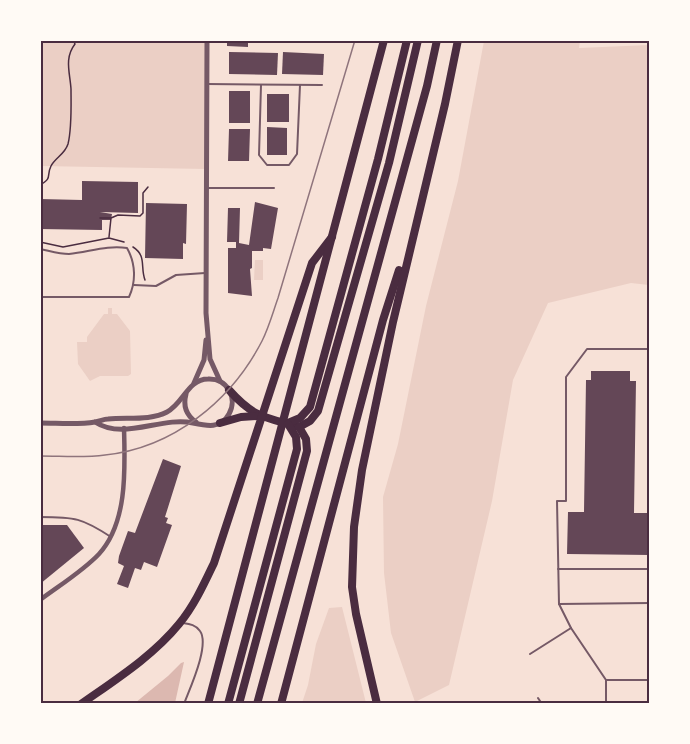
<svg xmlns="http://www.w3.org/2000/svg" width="690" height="744" font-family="Lora,serif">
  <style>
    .green { fill: #ebcfc5 }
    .water { fill: #dcb8b0 }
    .building { fill: #644757 }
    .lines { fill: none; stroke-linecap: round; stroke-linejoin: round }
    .path { stroke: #4a2c40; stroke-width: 1.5 }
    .service { stroke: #755966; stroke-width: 2 }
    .minor { stroke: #755966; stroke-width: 4.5 }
    .tertiary { stroke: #755966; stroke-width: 5 }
    .motorway { stroke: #4a2c40; stroke-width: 8 }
    .tram { stroke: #8f747c; stroke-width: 1.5 }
    .neatline { fill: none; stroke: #4a2c40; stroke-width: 2 }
  </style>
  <rect width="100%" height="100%" fill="#f7e1d7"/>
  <!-- green -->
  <g class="green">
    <path d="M41,41h166l-1,128 -165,-3z"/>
    <path d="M484,41h96l-1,7 70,-3v240l-18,-2 -83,20 -35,77 -21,121 -43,184 -34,17 -24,-69 -7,-60 -1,-76 15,-53 28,-138 32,-125z"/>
    <path d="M255,260h8v20h-9z"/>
    <path d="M108,308h4v6h5l13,17 1,43 -3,2h-28l-10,5 -12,-17 -1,-22h10v-5l17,-23h4z"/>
    <path d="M342,607l24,96h-64l6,-18 8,-41 13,-36z"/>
  </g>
  <!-- water -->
  <path class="water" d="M184,662l-9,41h-40l33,-27 13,-13z"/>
  <!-- building -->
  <g class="building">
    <path d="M227,40h21v7l-21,-1z"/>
    <path d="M229,52l49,1 -1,22 -48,-1z"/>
    <path d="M283,52l41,2 -1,21 -41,-1z"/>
    <rect x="229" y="91" width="21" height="32"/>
    <rect x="267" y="94" width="22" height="28"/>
    <path d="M267,127l20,1v27h-20z"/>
    <path d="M229,129h21l-1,32h-21z"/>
    <path d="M82,181l56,1v31l-38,-1 12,2 -1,6h-9v10l-62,-1v-30l42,1z"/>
    <path d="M255,202l23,6 -7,41 -8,-1v3h-11v17l-2,1 2,27 -24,-3v-45h8v-6h-9l1,-34h12l-1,35 10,2z"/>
    <path d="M146,203l41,1 -1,40 -3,-1v16l-38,-1z"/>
    <path d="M591,371h39v10h6l-2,132h16l-1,42 -82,-1 1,-42h16l2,-132h5z"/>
    <path d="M163,459l18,7 -16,51 3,1 -2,5 6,2 -15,42 -13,-5 -3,8 -6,-2 -7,20 -11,-4 7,-18 -6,-3 1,-7 9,-25 7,2z"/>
    <path d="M40,525h27l17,23 -44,36z"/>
  </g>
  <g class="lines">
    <!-- path -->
    <g class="path">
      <path d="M40,185c13,-7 6,-9 11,-19 4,-8 14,-12 17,-22 4,-16 3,-39 3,-55 -1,-16 -7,-31 4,-45l-2,-4"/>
      <path d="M100,218h10"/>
      <path d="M109,237l2,-19 7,-3 22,1 3,-3v-20l5,-6"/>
      <path d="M40,242l23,5 46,-9 15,4"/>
      <path d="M133,247c14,9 7,20 12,33"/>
    </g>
    <!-- service -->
    <g class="service">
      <path d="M207,84l115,1"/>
      <path d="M261,85l-2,70 8,10h22l8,-11 3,-69"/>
      <path d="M206,188h68"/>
      <path d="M40,249c10,2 19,5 29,5 20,-2 38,-9 58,-6 9,16 9,34 2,49h-89"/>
      <path d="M134,285l22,1 20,-11 29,-2"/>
      <path d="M40,517c35,0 42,1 71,20"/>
      <path d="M558,569h92"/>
      <path d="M559,604l91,-1"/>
      <path d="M183,623c7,1 13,2 17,8 10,14 -10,57 -16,73"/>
      <path d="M571,628l-12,-24 -2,-103h9v-124l21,-28h63"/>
      <path d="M530,654l41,-26 35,52h44"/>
      <path d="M538,698l4,6"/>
      <path d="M606,704v-24"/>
    </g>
    <!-- minor -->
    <path class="minor" d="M40,600c20,-15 43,-29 59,-46 29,-32 26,-86 25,-126"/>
    <!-- tertiary -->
    <g class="tertiary">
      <path d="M207,40l-1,273 4,46 10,22"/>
      <path d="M194,383l10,-23 2,-20"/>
      <path d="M186,394c-3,11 0,21 10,28"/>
      <path d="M40,423c18,0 38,2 55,-1 5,-1 9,-3 13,-3 19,-2 42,2 59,-7 16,-8 21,-33 41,-33 19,-1 30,19 21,35 -8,15 -22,12 -36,9 -32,-7 -69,18 -98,-1"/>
    </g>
    <!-- motorway -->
    <g class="motorway">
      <path d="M229,390c25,28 36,27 70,37l11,-6 8,-10 71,-248 29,-123"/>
      <path d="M220,423l21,-6 17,-1"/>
      <path d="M288,423l12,-5 10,-11 68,-248 29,-119"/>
      <path d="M81,704c34,-24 72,-48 98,-80 15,-18 25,-40 35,-61l98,-300 20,-26"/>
      <path d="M208,704l176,-664"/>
      <path d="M228,704l69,-255 -1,-12 -8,-13"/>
      <path d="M239,704l68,-253 -1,-12 -7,-12"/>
      <path d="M257,704l170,-618 10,-46"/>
      <path d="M281,704l102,-384 16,-50"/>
      <path d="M377,704l-21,-90 -4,-27 2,-60 8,-57 31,-148 52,-218 13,-64"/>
    </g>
    <!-- tram -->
    <path class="tram" d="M40,456c22,0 44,2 65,-1 68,-7 126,-54 157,-114 7,-14 11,-29 16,-43l77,-258"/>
  </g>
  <!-- border -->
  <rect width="690" height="744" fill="none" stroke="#fffaf5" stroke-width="84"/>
  <rect x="42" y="42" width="606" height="660" class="neatline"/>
</svg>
